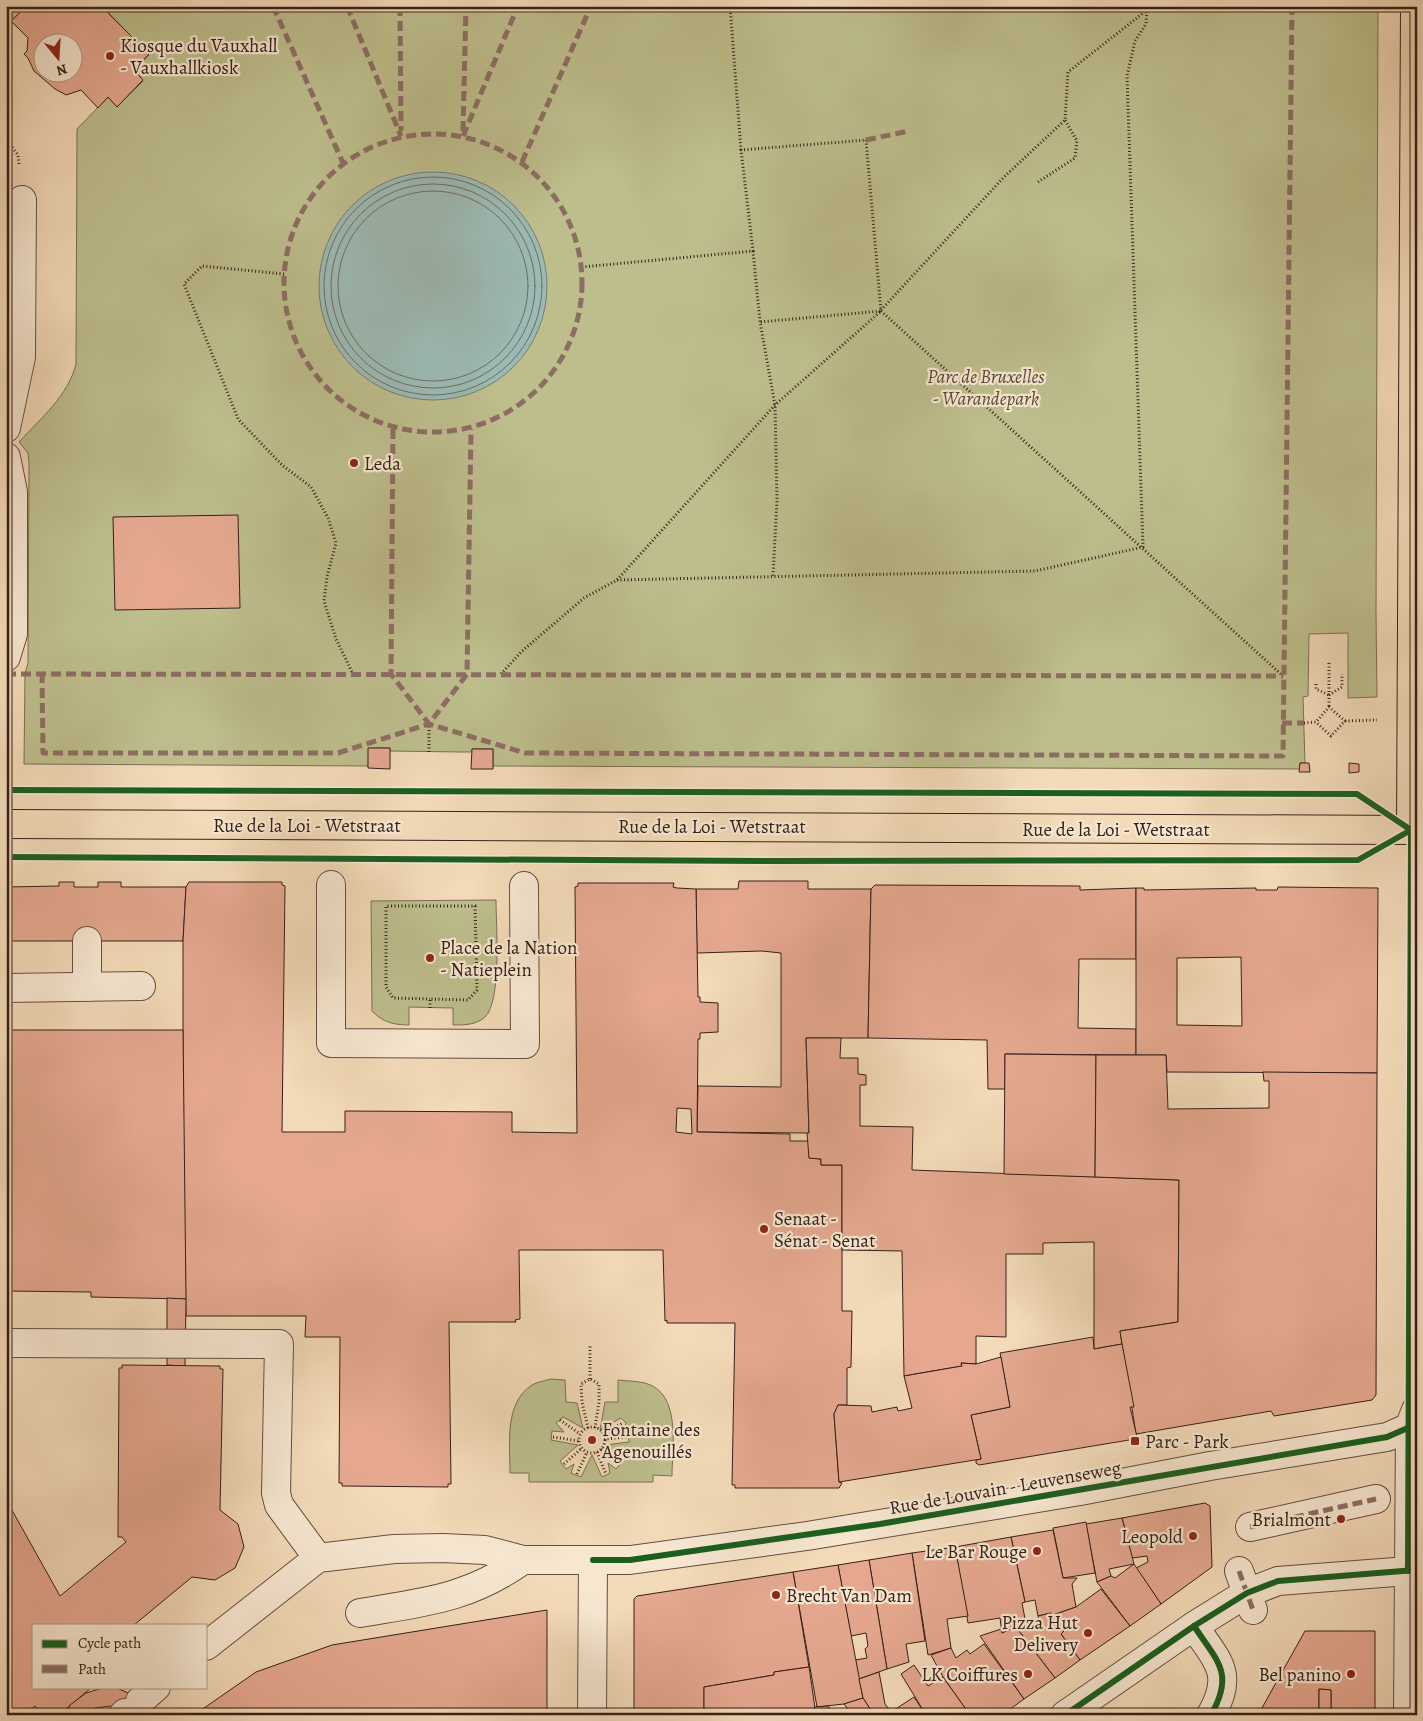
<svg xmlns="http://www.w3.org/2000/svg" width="1423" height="1721" font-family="Alegreya,serif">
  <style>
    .green { fill: #bebe8d; stroke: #7a6f52 }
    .water { fill: #9cbab4; stroke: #737c76 }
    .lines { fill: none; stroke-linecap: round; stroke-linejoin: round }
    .shore { stroke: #696d66; stroke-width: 1 }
    .building { fill: #e5a88f; stroke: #362018; fill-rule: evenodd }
    .minor-casing { stroke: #654e40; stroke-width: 30 }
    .major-casing { stroke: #362018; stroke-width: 30 }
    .path { stroke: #362018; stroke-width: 3; stroke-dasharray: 1 2.5; stroke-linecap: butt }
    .minor { stroke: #f7e7d1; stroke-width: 28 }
    .major { stroke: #f3dab8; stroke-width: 28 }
    .quiet { stroke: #8d6e63; stroke-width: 5; stroke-dasharray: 10 5; stroke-linecap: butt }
    .cycleway-casing { stroke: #f7e7d1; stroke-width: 9 }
    .cycleway { stroke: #1b5e20; stroke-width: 6 }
    .poi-dot { fill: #8f2418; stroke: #f7e7d1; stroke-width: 2 }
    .labels { text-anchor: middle; stroke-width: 4.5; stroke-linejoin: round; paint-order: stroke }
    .poi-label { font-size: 19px; fill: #362018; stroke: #f7e7d1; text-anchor: start }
    .park-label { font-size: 19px; font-style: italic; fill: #584835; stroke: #f7e7d1 }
    .street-label { font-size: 19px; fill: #362018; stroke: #f7e7d1 }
  </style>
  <rect width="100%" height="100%" fill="#f3dab8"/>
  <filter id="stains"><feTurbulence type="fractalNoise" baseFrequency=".004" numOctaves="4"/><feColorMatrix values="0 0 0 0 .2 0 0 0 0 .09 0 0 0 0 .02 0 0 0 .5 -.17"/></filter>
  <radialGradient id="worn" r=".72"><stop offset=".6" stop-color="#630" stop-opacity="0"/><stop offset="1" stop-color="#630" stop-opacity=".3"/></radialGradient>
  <!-- green -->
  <g class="green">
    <path d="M6,6h21l-16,15 -5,-2z"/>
    <path d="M102,6h1276l-2,607 1,84 -29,1v-65l-39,1 -1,62 -5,1 2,66h-5v6l-807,-3v-17h-21l-1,3h-10l-71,-1v-3h-21l-1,18 -344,-2 1,-90 3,-11 1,-200 -1,-10 -9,-11c22,-24 49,-46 57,-78l1,-235 31,-32 9,10 26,-26 -9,-11 15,-15z"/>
    <path d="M496,900c0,25 6,101 -11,117 -9,8 -20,8 -32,8v-17l-44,-1v18c-15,0 -27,-3 -37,-14l-1,-110z"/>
    <path d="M550,1379l15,1 1,22 11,1 6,25 -20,-11 -7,6 8,9 -12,-1 -1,9 27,5 -18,16 6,8 8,-5 -3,9 10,4 11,-22 10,22 8,-4 -2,-10 8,6 6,-7 -17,-17 24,-3 -1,-10 -10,-1 7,-5 1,-3 -5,-5 -21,12 5,-28h13v-22c9,1 18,1 27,3 37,10 27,65 27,93l-19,-1v7h-124v-9h-19c0,-29 -6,-70 22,-88 5,-3 13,-4 18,-6z"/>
  </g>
  <!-- water -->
  <circle class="water" cx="433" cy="286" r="114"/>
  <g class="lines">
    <!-- shore -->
    <g class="shore">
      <circle cx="433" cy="286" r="109"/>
      <circle cx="433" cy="286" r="102"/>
      <circle cx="433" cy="286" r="95"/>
    </g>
  </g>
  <!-- building -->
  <g class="building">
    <path d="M27,6h74l48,48 -15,16 9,10 -26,27 -9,-10 -10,11 -17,-18 -15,5 -11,-6 -21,-18 -6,-13 -4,-4 3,-3 1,-13 -17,-17zM42,42h30v30h-30z"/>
    <path d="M238,515l2,93 -125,2 -2,-93z"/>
    <path d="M368,748h22v21l-22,-1z"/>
    <path d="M472,749h21v20h-22z"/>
    <path d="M1300,763h9l1,9h-11z"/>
    <path d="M1349,763l10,1v8l-10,1z"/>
    <path d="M739,881h69v8h63l-3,149h-62l3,95 -112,-1 1,-46 83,1v-134l-19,-2 -65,2 -1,-64h42z"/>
    <path d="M59,882h15v5h24v-5h23v5h65l-3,54h-177v-54l53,-1z"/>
    <path d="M189,882h93v3l3,1 -3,246h63v-21l167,1v20l65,1 -2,-246 3,-1v-3h96l-1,4 4,1 19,1 2,108h2v5l18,1v29l-18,1v6h-2l-1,93 93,2v7h19v17l12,1v6h21v146h10l-1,56 -4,1v37h-9l-4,9 5,68 3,1 -3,5h-104v-3h-3l3,-162h-68v-3l-2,1 -2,-71h-144l1,69 -5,1 1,2h-67l2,162h-3v3l-106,-1v-3h-3l1,-146h-35l1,-21h-120l-3,-180v-195l3,-54zM677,1108l14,1 1,25 -16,-2z"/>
    <path d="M875,885l205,1v4l56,-2v71h-57l-1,69 58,1v26l-131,-1v35h-17l-1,-49 -119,-2 3,-149z"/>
    <path d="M1278,887l100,1 -1,185 -210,-1 -1,-17h-30v-167h8v2l112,-2v2h21zM1241,957l1,69 -65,-1v-67z"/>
    <path d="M6,1030h177l3,269 -95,-2v-5l-85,-1z"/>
    <path d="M806,1038h35l-1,20h18v16l8,1v10h-6v41l53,1 -1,43 267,10 -1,142 -58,9 2,13 -28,5v-107l-51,1v11h-37v83l-30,-1v28l-15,-1 1,3 -58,10 -2,-125 -60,-1v-85h-21v-6l-12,-1 -2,-25h2z"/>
    <path d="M1005,1054l91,1 -1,122 -91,-3z"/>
    <path d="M1096,1055h70l2,54 101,-1v-27h-5l-1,-9 114,1 -1,322 -4,5 -98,16 -3,-5 -135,23 -16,-103 58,-9 1,-142 -84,-3z"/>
    <path d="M167,1298l19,1 -1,67 -18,-1z"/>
    <path d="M1093,1337l1,12 28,-5 12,63h-4l7,30h-3l1,2 -156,26 -3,-2v-3l5,-1 -10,-44 39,-8 -10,-54z"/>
    <path d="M1001,1357l9,50 -39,8 10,44 -142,23 -5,-68 4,-9 33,1 1,6 25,-5 1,4 14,-3 -8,-32 58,-10 -1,-3 15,1z"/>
    <path d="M122,1365l98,1v3h3l-3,141 18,14 6,23 -9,21 -20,12 -23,-3 -58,48h-100v62h58l-33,28h-17l-7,-9 -11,9h-18v-347h2v135l52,93 66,-54 -4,-5h-4l1,-169h3z"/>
    <path d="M1205,1503l5,3 2,61 -51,37 -25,-36 12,-6 -1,-6 -15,2 -10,-40z"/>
    <path d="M1122,1518l12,46 -25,5 2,7 -14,6 -11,-58z"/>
    <path d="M1086,1522l9,51 -32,5 -10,-50z"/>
    <path d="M1053,1530l10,48h14l-5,6 4,23 -23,8 -2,-2 -13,3 -3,-16 -10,2 -14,-65z"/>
    <path d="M1011,1537l14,65 -3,1 4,21 -24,9 -2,-15 -32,5 -13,-76z"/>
    <path d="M955,1547l13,69 -21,3 4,29 -23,7 -16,-102z"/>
    <path d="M912,1553l13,88 -19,3 3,18 -22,7 -18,-109z"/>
    <path d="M869,1560l18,109 -28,10 -4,-19 12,-2 -2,-9 3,-3 -2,-13 -15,3 -13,-71z"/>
    <path d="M1134,1564l27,40 -31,22 -33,-44 14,-6 4,2z"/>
    <path d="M838,1565l25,133 -19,6 -27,3 -24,-135z"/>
    <path d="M793,1572l16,95 -35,5v3l-70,12v28h-70v-116l3,-3z"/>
    <path d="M1101,1589l29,37 -50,34 -19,-26 3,-3 -11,-16 23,-8z"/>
    <path d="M547,1610v105h-353l62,-43 76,-27z"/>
    <path d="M1051,1613l13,18 -3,3 19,26 -25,18 -39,-51 23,-6 -1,-5z"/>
    <path d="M1016,1627l39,51 -31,21 -44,-63 21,-7 1,4z"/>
    <path d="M1305,1631h70v84h-44v-25l-12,-1v26h-61z"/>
    <path d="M984,1644l40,55 -22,16h-32l-27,-38 -12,-22 20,-7 5,10 11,-8 3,4z"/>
    <path d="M914,1665l14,21 15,-9 27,38h-44l-25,-41z"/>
    <path d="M809,1667l7,48h-112v-28l70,-12v-3z"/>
    <path d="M879,1672l6,32 6,8 23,-15 12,18h-52l-11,-17 -4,-19z"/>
    <path d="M106,1687l11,1 20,9 14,18h-23l-18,-9 -14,2 -9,7h-22l5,-10 16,-12z"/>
    <path d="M1319,1689l12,1v25h-12z"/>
    <path d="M863,1698l11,17h-22l-8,-11z"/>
    <path d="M828,1706l6,9h-18l-2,-8z"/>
  </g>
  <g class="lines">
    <!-- minor casing -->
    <g class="minor-casing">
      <g id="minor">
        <path d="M6,428l15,-71 1,-157"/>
        <path d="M6,457l7,35v142l-7,23"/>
        <path d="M331,885v158l194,1 -1,-158"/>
        <path d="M87,941v46"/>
        <path d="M6,988l135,-2"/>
        <path d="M6,1343l273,1 -3,149 3,12 39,53"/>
        <path d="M1250,1527l126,-28"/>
        <path d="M1239,1571l14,39"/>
        <path d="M360,1613c64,-11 108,-14 163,-53"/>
        <path d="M1194,1626c23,35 41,47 17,89"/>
        <path d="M206,1646l112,-88 76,-9 49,-1 42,2 38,10h107l177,-24 273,-45 130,-25 177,-29 30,-13"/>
        <path d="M140,1701l16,-14"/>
        <path d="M123,1715l2,-2"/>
        <path d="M592,1715l1,-155"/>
        <path d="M1065,1715l129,-89 53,-33 31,-12 130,-10"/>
        <path d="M1408,1715l2,-290 6,-15"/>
      </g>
    </g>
    <!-- major casing -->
    <g class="major-casing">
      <g id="major">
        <path d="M6,824l1411,6"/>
        <path d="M1411,830l4,-824"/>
      </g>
    </g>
    <!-- path -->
    <g class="path">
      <path d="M730,6l11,144"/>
      <path d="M6,139l12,16 1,9"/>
      <path d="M1038,182l37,-24 2,-17 -12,-21"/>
      <path d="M753,251l7,71 15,83 2,95 -4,76"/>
      <path d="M582,267l171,-16 -12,-101 125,-10 15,171 402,365"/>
      <path d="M284,274l-82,-8 -18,18 54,135 44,46 29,22 17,31 8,25 -9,34 -3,24 12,38 17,35"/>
      <path d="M881,310l123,-133 61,-57 3,-48 79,-62"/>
      <path d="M617,580l418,-9 108,-24 -16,-471 8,-35 11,-17 1,-14 3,-4"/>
      <path d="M1329,663v44"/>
      <path d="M501,674l20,-22 63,-54 33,-18 158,-175 106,-94 -121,11"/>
      <path d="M1316,684v5l13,6"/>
      <path d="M1329,695l13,-8v-13"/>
      <path d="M1345,721l32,-1"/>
      <path d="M1304,723l12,-1 13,-15 16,14 -14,15 -15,-14"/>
      <path d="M429,752v-28"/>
      <path d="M430,1008v-9l38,1 9,-10 -2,-84h-89v81l7,11 37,1"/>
      <path d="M590,1379v-35"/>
      <path d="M560,1420l20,14"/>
      <circle cx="592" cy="1440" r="13"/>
      <path d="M588,1428l-6,-26 -1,-18 9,-5 9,5v18l-4,26"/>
      <path d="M602,1434l21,-11"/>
      <path d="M553,1437l26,4"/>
      <path d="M604,1439l23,-2"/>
      <path d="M601,1449l17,16"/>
      <path d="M597,1452l9,22"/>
      <path d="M564,1464l18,-16"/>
      <path d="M577,1474l10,-22"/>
    </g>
    <!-- minor -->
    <use href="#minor" class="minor"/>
    <!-- major -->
    <use href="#major" class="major"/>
    <!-- quiet -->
    <g class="quiet">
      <path d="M273,6l70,157"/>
      <path d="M347,6l54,130"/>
      <path d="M400,6l1,125"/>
      <path d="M463,131l3,-125"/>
      <circle cx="433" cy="283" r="149"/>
      <path d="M463,136l55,-130"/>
      <path d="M866,140l43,-9"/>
      <path d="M522,162l69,-156"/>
      <path d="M393,429l-2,245 38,50 38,-50 4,-245"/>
      <path d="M42,673l1,80h295l91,-29 96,29 758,3 9,-750"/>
      <path d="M6,674l1277,2"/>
      <path d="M1282,723h22"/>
      <path d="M1250,1527l126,-28"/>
      <path d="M1239,1571l14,39"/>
    </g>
    <!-- cycleway casing -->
    <g class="cycleway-casing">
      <g id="cycleway">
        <path d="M6,790l1351,4 54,36"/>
        <path d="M6,857l767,4 585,-1 53,-30h6"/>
        <path d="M593,1560h37l250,-36 507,-87 30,-13"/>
        <path d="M1408,1571l3,-741"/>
        <path d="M1194,1626c23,35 41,47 17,89"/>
        <path d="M1065,1715l129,-89 53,-33 31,-12 137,-11"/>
      </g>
    </g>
    <!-- cycleway -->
    <use href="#cycleway" class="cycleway"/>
  </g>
  <!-- markers -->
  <g class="poi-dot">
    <circle cx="110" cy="56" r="5"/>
    <circle cx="354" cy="463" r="5"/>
    <circle cx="430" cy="958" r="5"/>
    <circle cx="764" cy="1229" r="5"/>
    <circle cx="592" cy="1440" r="5"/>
    <rect x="1130" y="1436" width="10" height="10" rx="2.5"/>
    <circle cx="1341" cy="1519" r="5"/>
    <circle cx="1193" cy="1536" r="5"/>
    <circle cx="1037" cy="1551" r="5"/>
    <circle cx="776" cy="1595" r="5"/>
    <circle cx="1088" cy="1633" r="5"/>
    <circle cx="1028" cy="1674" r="5"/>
    <circle cx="1351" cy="1674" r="5"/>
  </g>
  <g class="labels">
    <!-- poi labels -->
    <g class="poi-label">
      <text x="120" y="52">Kiosque du Vauxhall<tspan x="120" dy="22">- Vauxhallkiosk</tspan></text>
      <text x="364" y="470">Leda</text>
      <text x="440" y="954">Place de la Nation<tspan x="440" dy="22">- Natieplein</tspan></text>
      <text x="774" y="1225">Senaat -<tspan x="774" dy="22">Sénat - Senat</tspan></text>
      <text x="602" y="1436">Fontaine des<tspan x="602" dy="22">Agenouillés</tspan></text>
      <text x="1145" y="1448">Parc - Park</text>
      <text x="1331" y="1526" text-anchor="end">Brialmont</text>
      <text x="1183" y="1543" text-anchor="end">Leopold</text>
      <text x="1027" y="1558" text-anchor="end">Le Bar Rouge</text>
      <text x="786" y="1602">Brecht Van Dam</text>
      <text x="1078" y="1629" text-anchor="end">Pizza Hut<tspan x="1078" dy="22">Delivery</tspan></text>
      <text x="1018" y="1681" text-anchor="end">LK Coiffures</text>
      <text x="1341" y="1681" text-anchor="end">Bel panino</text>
    </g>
    <!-- park labels -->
    <g class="park-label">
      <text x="986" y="383">Parc de Bruxelles<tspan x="986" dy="22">- Warandepark</tspan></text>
    </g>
    <!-- street labels -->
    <g class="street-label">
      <text x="307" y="832">Rue de la Loi - Wetstraat</text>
      <text x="712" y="833">Rue de la Loi - Wetstraat</text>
      <text x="1116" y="836">Rue de la Loi - Wetstraat</text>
      <text transform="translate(1005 1487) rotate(-10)" y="7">Rue de Louvain - Leuvenseweg</text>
    </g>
  </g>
  <!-- margin -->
  <rect width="1423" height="1721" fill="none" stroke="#f3dab8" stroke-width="25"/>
  <rect x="8" y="8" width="1408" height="1706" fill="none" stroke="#362018" stroke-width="2.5"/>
  <rect x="12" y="12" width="1398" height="1696" fill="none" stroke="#362018"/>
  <!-- legend -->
  <rect x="32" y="1624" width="175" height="65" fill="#f7e7d1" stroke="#aa9787"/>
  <rect x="42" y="1640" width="25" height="8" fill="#1b5e20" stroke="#aa9787"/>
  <text x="78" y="1648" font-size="15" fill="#362018">Cycle path</text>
  <rect x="42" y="1665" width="25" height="8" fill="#8d6e63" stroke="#aa9787"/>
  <text x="78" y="1674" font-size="15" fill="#362018">Path</text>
  <!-- north arrow -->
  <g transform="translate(58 58) rotate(162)"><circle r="24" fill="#f7e7d1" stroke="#aa9787"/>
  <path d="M0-4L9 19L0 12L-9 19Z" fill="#8f2418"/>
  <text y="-8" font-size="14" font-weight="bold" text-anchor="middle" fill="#362018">N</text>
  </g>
  <rect width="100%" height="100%" filter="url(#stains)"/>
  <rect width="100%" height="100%" fill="url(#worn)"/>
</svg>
